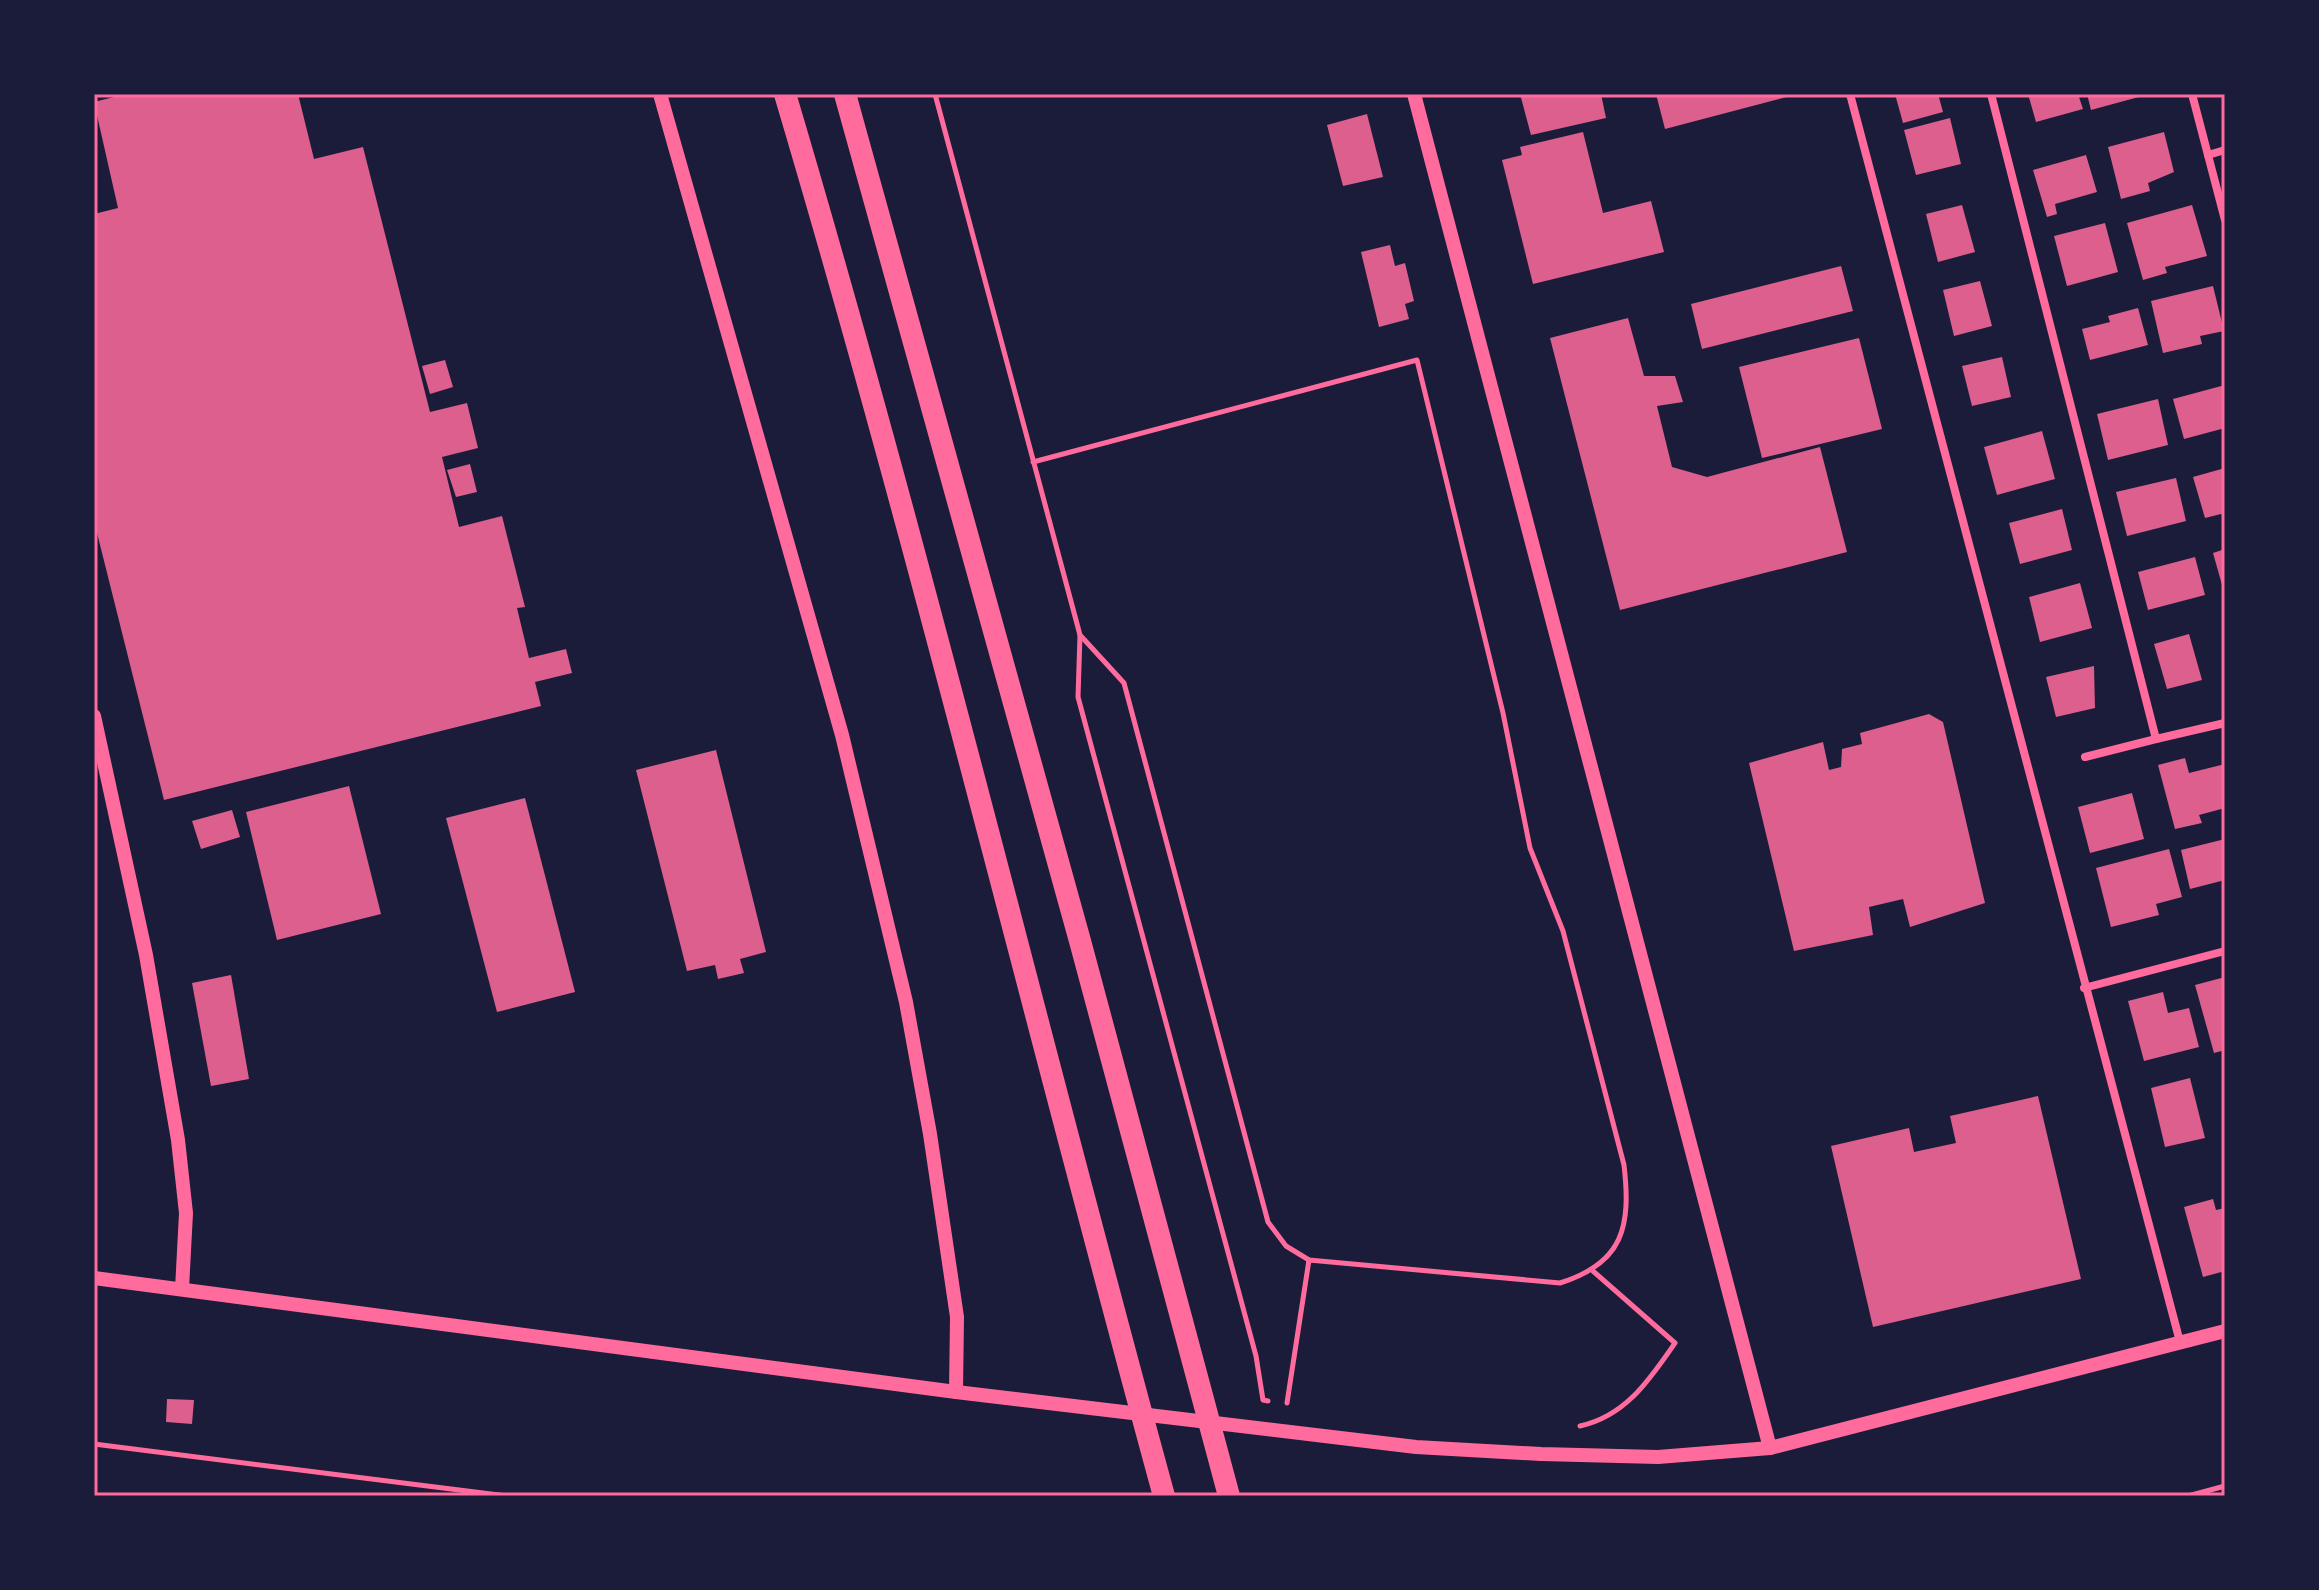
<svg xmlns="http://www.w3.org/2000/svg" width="2319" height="1590" font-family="'Sofia Sans Condensed',sans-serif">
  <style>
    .building { fill: #dd5f8e }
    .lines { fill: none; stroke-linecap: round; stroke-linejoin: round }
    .path { stroke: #ff6b9d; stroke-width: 5 }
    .minor { stroke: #ff6b9d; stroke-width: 8 }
    .tertiary { stroke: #ff6b9d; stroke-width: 14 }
    .trunk { stroke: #ff6b9d; stroke-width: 22 }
    .neatline { fill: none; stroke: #ff6b9d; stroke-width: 3 }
  </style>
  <rect width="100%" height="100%" fill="#1b1b3a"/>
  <!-- building -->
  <g class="building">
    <path d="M126,94h172l16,65 49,-12 67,265 37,-9 11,45 -36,9 17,70 43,-11 23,91 -8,1 12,50 37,-9 6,24 -37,9 6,24 -377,94 -70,-279v-307l24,-6 -24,-106z"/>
    <path d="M1520,94h81l5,24 -75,17z"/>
    <path d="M1656,94h138v1l-129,34z"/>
    <path d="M1895,94h43l5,18 -40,11z"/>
    <path d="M2028,94h50l5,15 -47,13z"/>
    <path d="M2087,94h58l1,1 -55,15z"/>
    <path d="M1367,114l16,63 -40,9 -16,-61z"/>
    <path d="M1950,118l11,46 -45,11 -12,-45z"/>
    <path d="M1583,132l20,81 48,-12 13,51 -131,32 -31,-124 20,-5 -2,-8z"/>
    <path d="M2164,132l10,40 -26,11 2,8 -29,8 -13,-52z"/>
    <path d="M2086,155l11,37 -42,12 2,10 -10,3 -14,-47z"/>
    <path d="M1962,205l13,47 -37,10 -12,-48z"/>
    <path d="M2192,205l15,51 -42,11 2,6 -24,7 -16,-57z"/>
    <path d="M2105,223l13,49 -51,14 -13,-50z"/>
    <path d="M1390,245l5,21 10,-3 9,38 -9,3 4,15 -30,8 -18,-75z"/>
    <path d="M1841,266l12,45 -151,38 -11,-45z"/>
    <path d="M1980,281l12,45 -38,10 -11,-46z"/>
    <path d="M2213,286l11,45 -24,5 2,8 -39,9 -12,-52z"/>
    <path d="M2138,308l10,37 -58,15 -8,-31 28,-7 -2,-6z"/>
    <path d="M1628,318l16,58h31l8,26 -26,4 15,61 35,10 113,-30 27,105 -227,58 -70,-272z"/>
    <path d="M1859,338l23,91 -120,29 -23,-91z"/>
    <path d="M2002,357l9,40 -39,9 -10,-40z"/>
    <path d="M445,360l8,27 -23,7 -8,-28z"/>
    <path d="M2225,385v43l-41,11 -11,-40z"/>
    <path d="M2158,399l10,46 -60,15 -11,-46z"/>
    <path d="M2042,431l13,48 -58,16 -13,-48z"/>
    <path d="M470,464l7,28 -21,5 -9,-27z"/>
    <path d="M2225,468v45l-20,5 -12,-41z"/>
    <path d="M2176,478l10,43 -59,15 -11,-44z"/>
    <path d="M2062,509l10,41 -52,14 -11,-41z"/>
    <path d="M2225,549v43h-1l-11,-39z"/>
    <path d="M2195,557l10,38 -57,15 -10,-38z"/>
    <path d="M2080,583l12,45 -52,14 -11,-45z"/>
    <path d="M2189,634l13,46 -35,9 -13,-45z"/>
    <path d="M2094,666l1,42 -39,9 -10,-40z"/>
    <path d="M1929,714l14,8 42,181 -75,24 -7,-28 -34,8 4,28 -79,16 -45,-188 74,-21 6,28 12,-3 1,-18 20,-5 -2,-11z"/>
    <path d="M716,750l50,202 -26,7 4,14 -26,6 -3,-14 -28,6 -51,-201z"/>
    <path d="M2185,758l4,15 36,-9v44l-26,7 3,8 -27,6 -17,-64z"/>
    <path d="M349,786l32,128 -104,26 -31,-128z"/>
    <path d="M2132,793l12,46 -54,14 -12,-46z"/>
    <path d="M525,798l50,194 -78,20 -51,-194z"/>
    <path d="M232,810l8,27 -39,12 -9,-28z"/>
    <path d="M2225,839v41l-35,9 -9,-39z"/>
    <path d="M2169,849l13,48 -26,7 3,11 -48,12 -15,-59z"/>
    <path d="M231,975l18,104 -38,7 -19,-103z"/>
    <path d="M2225,977v73l-11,3 -19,-68z"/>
    <path d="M2163,992l5,21 21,-5 10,39 -55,14 -16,-60z"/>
    <path d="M2190,1078l15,60 -40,9 -14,-59z"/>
    <path d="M2038,1096l43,183 -208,48 -42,-181 78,-18 5,24 42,-9 -6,-27z"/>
    <path d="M2213,1199l3,11 9,-2v63l-22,6 -19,-70z"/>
    <path d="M167,1399l27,1 -2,24 -26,-2z"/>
  </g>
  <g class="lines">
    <!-- path -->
    <g class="path">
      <path d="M935,94l145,541 44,48 144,539 18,24 23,14 251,23c64,-20 71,-57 64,-118l-61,-234 -33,-83 -27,-135 -86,-353 -384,102"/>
      <path d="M1080,635l-2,62 178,659 7,44 5,1"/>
      <path d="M1287,1403l22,-143"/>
      <path d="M1580,1426c46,-10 70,-47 95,-83l-82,-72"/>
      <path d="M94,1444l413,52"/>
      <path d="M2188,1496l37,-10"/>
    </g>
    <!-- minor -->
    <g class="minor">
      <path d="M1850,94l330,1248"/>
      <path d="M1991,94l165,645 69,-16"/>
      <path d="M2192,94l33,126"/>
      <path d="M2208,155l17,-5"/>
      <path d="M2085,757l71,-18"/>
      <path d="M2084,988l141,-37"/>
    </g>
    <!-- tertiary -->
    <g class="tertiary">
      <path d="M660,94l182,641 64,267 24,132 27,183 -1,75"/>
      <path d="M1414,94l356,1354"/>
      <path d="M94,716l52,239 32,185 8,73 -4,76"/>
      <path d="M94,1278l862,114 460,55 125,7 117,3 112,-9 455,-117"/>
    </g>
    <!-- trunk -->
    <g class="trunk">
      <path d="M785,94c138,464 251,935 379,1402"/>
      <path d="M845,94l235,847 149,555"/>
    </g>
  </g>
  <!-- border -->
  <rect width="2319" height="1590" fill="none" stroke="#1b1b3a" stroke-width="192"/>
  <rect x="96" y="96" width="2127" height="1398" class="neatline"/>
</svg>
